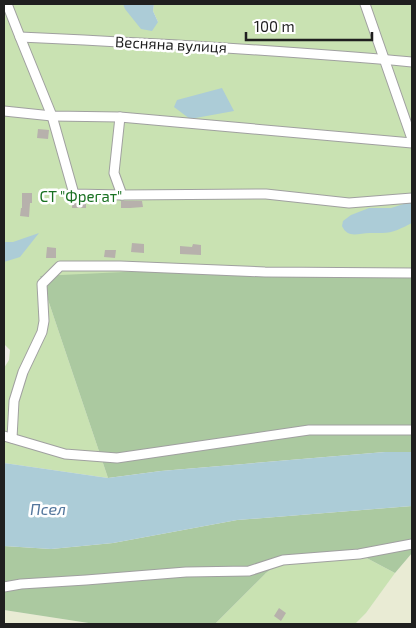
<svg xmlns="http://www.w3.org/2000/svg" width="416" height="628" font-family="'Exo 2',sans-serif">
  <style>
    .farmland { fill: #e9ebd4 }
    .grass { fill: #c9e2b2 }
    .forest { fill: #abc9a0 }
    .water { fill: #acccd7 }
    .building { fill: #b7b1ac }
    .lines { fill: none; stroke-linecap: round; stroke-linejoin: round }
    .minor-casing { stroke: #a0a0a0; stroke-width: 11 }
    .minor { stroke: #fff; stroke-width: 9 }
    .labels { text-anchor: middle; stroke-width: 5; stroke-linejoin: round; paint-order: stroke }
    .street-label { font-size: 15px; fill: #1f1f1f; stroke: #fff }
    .park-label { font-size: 15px; fill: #197122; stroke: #fff }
    .water-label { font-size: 16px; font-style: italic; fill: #53769c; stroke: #fff }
  </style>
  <rect width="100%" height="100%" fill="#eeece6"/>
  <!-- farmland -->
  <g class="farmland">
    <path d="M412,553v71h-57l11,-11 29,-40z"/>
    <path d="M4,610l91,14h-91z"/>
  </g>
  <!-- grass -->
  <g class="grass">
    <path d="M4,4h119l3,5 32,13 -5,-11 1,-7h258v268l-372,4 68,202 -104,-15v-95l5,-8 1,-10 -6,-6z"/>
    <path d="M359,554l36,19 -29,40 -11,11h-140l51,-51 17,-13z"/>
  </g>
  <!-- forest -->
  <g class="forest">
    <path d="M187,269l225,3v180h-27l-224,19 -53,7 -68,-202z"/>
    <path d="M412,506v47l-17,20 -36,-19 -76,6 -17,13 -51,51h-120l-91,-14v-64l47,3 62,-6 124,-23z"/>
  </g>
  <!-- water -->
  <g class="water">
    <path d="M123,4h31l-1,7 5,11 -6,9 -11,-2 -16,-20z"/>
    <path d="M222,88l12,23 -44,8 -16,-12 3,-7z"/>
    <path d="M410,202h2v21c-10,5 -19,10 -30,10 -4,0 -8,0 -12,0 -12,0 -22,6 -28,-7l1,-5 8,-6 18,-7h22z"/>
    <path d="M39,233l-19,24 -16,5v-20h9z"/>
    <path d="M385,452h27v54l-175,14 -124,23 -62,6 -47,-3v-83l104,15 53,-7z"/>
  </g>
  <!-- building -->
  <g class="building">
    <path d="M38,129l11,1 -1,9 -11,-1z"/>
    <path d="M22,193h10v10h-2l-1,14 -9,-1 1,-8h1z"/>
    <path d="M72,200l14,1v7h-14z"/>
    <path d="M121,201h21l1,6 -13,1h-9z"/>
    <path d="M132,243l12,1v9l-13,-1z"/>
    <path d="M193,244l8,1v10l-21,-1v-8l12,1z"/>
    <path d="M47,247l9,1v10h-10z"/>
    <path d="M105,250h11l-1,8 -11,-1z"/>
    <path d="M279,608l7,5 -5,8 -7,-5z"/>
  </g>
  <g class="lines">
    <!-- minor casing -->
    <g class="minor-casing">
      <g id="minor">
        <path d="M7,4l13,33 32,79 22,78 48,1"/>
        <path d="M365,4l47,135"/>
        <path d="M20,37c131,6 262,13 392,25"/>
        <path d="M4,111l48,5 68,1 292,26"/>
        <path d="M120,117l-6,56 8,22 144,-1 83,9 63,-5"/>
        <path d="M4,436l61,18 52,4 192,-28h103"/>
        <path d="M12,438l2,-37 9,-29 19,-40 2,-11 -2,-37 18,-18h60l145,6 147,1"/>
        <path d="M4,587l17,-3 65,-4 100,-8 63,-1 34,-11 76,-6 53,-10"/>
      </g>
    </g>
    <!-- minor -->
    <use href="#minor" class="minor"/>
  </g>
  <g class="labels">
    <!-- street labels -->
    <g class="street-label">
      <text transform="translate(171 45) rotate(3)" y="5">Весняна вулиця</text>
    </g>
    <!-- park labels -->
    <g class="park-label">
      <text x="81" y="202">СТ "Фрегат"</text>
    </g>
    <!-- water labels -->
    <g class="water-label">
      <text x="48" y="515">Псел</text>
    </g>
  </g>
  <!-- border -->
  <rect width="416" height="628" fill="none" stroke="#1f1f1f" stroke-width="10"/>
  <!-- scale -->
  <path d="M246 32v8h126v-8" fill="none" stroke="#1f1f1f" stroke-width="2.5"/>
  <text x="254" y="32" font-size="15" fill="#1f1f1f" stroke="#ffffff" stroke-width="4" paint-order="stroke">100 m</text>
</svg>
